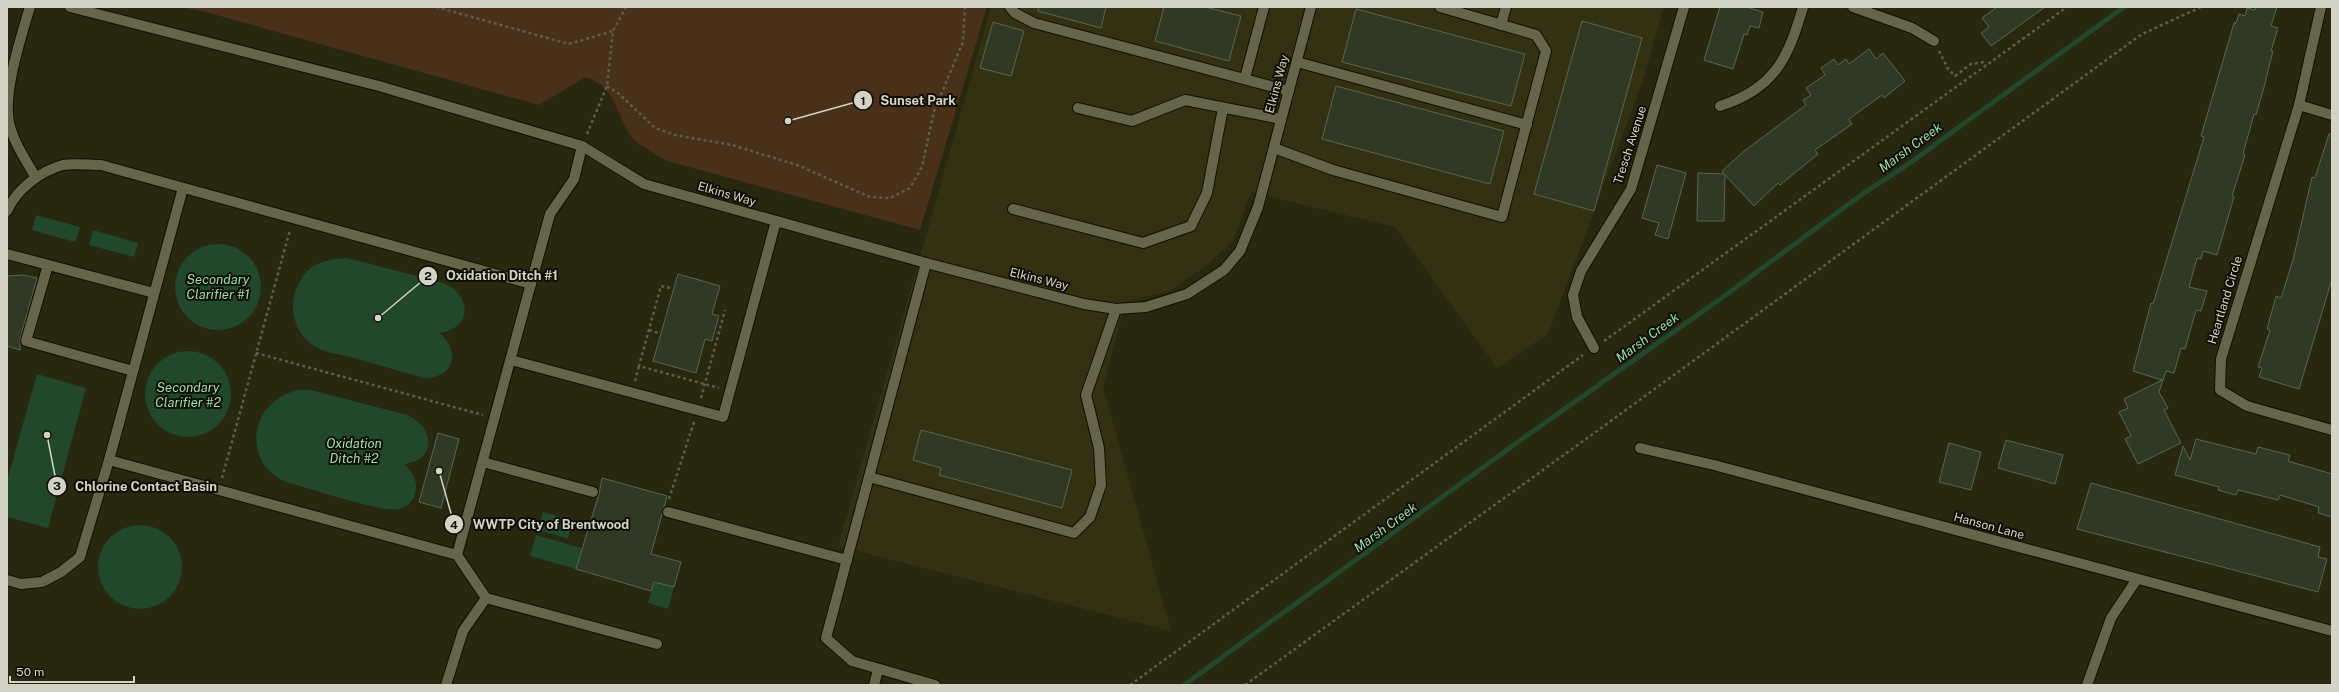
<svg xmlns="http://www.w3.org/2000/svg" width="2339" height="692" font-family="'Public Sans',sans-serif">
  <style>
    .built { fill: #333112 }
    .green { fill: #493019 }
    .water { fill: #21482a }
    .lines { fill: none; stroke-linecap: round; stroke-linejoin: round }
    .stream { stroke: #21482a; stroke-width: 5 }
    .building { fill: #2f3923; stroke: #5b664f }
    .minor-casing { stroke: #111000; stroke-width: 12 }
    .path { stroke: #5e5d49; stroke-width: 2.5; stroke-dasharray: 3 3; stroke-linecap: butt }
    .minor { stroke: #66654c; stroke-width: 10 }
    .labels { text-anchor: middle; stroke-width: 4; stroke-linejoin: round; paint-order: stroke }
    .street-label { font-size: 12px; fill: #d4d4c6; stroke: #100f06 }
    .water-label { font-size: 13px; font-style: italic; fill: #9fdfab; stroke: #100f06 }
    .leader { fill: none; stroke: #d4d4c6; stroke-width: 1.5 }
    .callout-dot { fill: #d4d4c6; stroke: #100f06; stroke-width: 1.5 }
    .mark-label { font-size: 12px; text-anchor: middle; font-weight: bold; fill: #111 }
    .callout-label { font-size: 13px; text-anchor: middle; font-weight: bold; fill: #d4d4c6; stroke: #100f06; stroke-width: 4; stroke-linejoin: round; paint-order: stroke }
  </style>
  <rect width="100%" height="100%" fill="#282710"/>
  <!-- built -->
  <path class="built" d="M991,7h673l-22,76 -94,251 -51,34 -102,-141 -144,-35 -18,49 -27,25 -38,26 -42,9 -23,86 68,244 -333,-85z"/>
  <!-- green -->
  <path class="green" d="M180,7h807l-67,223 -253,-69c-9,-6 -31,-17 -36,-25 -15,-21 -16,-51 -46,-59l-46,28 -337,-94z"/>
  <!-- water -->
  <g class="water">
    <path d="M36,215l44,12 -5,15 -43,-12z"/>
    <path d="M93,230l45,13 -4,14 -45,-12z"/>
    <circle cx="218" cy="287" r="43"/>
    <path d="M347,258l96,25c29,11 30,45 -3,50 21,19 14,45 -16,45 -25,-7 -49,-14 -74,-21 -11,-3 -25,-4 -34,-10 -23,-14 -29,-42 -17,-64 10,-20 28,-24 48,-25z"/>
    <circle cx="188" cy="394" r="43"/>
    <path d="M37,374l49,14 -38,140 -41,-11v-36z"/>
    <path d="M299,390h12l96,25c28,11 30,46 -3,49 8,8 15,17 11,30 -2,8 -9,14 -17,15 -15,4 -93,-22 -112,-27 -47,-21 -35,-83 13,-92z"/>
    <path d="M543,512l30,8 -5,19 -30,-9z"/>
    <circle cx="140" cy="567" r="42"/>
    <path d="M536,535l46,13 -6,21 -46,-13z"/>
    <path d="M654,582l20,5 -6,22 -20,-6z"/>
  </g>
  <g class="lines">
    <!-- stream -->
    <path class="stream" d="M1184,685l338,-246 194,-137 148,-109 43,-28 217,-158"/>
  </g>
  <!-- building -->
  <g class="building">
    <path d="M1039,7h67l-5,21 -63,-17z"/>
    <path d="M1164,7h41l36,9 -12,45 -74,-20z"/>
    <path d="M1720,7h26l17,5 -4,16 -9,-2 -3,9 -3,-1 -11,35 -29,-9z"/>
    <path d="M1997,7h48l-54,39 -10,-13 8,-6 -7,-9z"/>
    <path d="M2256,7h21l-6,19 7,2 -7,23h2l-9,36 -8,28 -2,-1 -11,40 2,1 -13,41 2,1 -17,58 -14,-4 -2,8 -4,-1 -8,29 18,4 -6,20 -5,-1 -11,39 -4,-1 -7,25 -8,-2 -7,21 9,16 -4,2 17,33 -43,21 -13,-25 6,-3 -12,-24 9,-4 -4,-9 38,-19 -29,-9 18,-68 2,1 51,-167 -3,-1 33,-113h2l3,-9 6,2 2,-8 8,2z"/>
    <path d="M1356,9l169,45 -14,52 -169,-44z"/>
    <path d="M1582,21l60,17 -48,173 -60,-17z"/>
    <path d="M993,22l31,9 -13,45 -31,-8z"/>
    <path d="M1869,49l7,10 7,-6 22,28 -21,17 -2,-3 -33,24 3,5 -37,26 3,4 -38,31 -2,-2 -24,23 -29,-31 -1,46h-27l1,-48 26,1 -2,-3 21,-19 63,-47 -3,-5 8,-5 -5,-7 19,-13 -4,-7 13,-9 4,6 8,-6 3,5z"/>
    <path d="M1336,86l168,45 -14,53 -168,-45z"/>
    <path d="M2329,134h3v145l-33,110 -40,-12 3,-9 -4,-1 12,-37 -3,-1 9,-33 5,2 12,-38 19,-83 3,1z"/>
    <path d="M1657,165l29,8 -18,66 -13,-4 4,-12 -17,-5z"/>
    <path d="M678,274l42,12 -8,28 7,2 -7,25 -7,-2 -9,34 -43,-12z"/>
    <path d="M23,275l14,3 -17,61v11l-13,-4v-70z"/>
    <path d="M921,430l151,40 -10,38 -123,-33 2,-7 -28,-8z"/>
    <path d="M438,433l21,6 -18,69 -22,-6z"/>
    <path d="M2196,439l60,15 2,-7 32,8 -2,6 44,13v43l-14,-4 1,-6 -39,-12 -2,5 -40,-10 -2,5 -18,-5 1,-3 -44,-12 8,-29 7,14z"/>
    <path d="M2006,440l57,15 -8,29 -57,-16z"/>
    <path d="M1949,443l32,9 -10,38 -32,-8z"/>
    <path d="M602,478l65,18 -16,58 30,8 -7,25 -20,-5 -3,9 -75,-22 23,-75z"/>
    <path d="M2091,483l229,64 -2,10 9,2 -9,33 -241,-63z"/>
  </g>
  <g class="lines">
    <!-- minor casing -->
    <g class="minor-casing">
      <g id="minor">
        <path d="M30,7c-9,29 -27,86 -21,115 4,20 17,38 27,56"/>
        <path d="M70,7l309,79 203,60 62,38 282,79 158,41 32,5 30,-2 41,-13 37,-24 16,-19 18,-44 53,-200"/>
        <path d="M1010,7l5,6 19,10 255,68"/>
        <path d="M1853,7l59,21 22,13"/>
        <path d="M2321,7l-22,98 -78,254 -1,31 27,16 85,24"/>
        <path d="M1501,25l5,-18"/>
        <path d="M1297,62l230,63"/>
        <path d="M1245,78l19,-71"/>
        <path d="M2299,105l33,10"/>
        <path d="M1720,106c54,-17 68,-47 83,-99"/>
        <path d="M1078,108l54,13 53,-21 96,19"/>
        <path d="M1274,148l59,22 169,47 44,-166 -10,-16 -96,-28"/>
        <path d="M1013,209l130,34 48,-17 16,-33 16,-85"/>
        <path d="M7,211c9,-21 33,-40 56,-46 11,-2 26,0 38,0l430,119"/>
        <path d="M7,254l147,39"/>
        <path d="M926,263l-100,375 26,23 83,24"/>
        <path d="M48,265l-22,76 107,30"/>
        <path d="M1594,348l-17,-31 -4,-22 8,-24 50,-82 53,-182"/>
        <path d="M511,360l212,57 53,-196"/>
        <path d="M1640,448l74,17 618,166"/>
        <path d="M109,460l348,95 29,43 171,46"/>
        <path d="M483,462l110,30"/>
        <path d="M869,477l205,56 16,-16 11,-32 -2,-37 -13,-53 30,-86"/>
        <path d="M668,512l179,48"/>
        <path d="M457,555l93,-341 24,-35 8,-33"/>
        <path d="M7,580l14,4 21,-2 19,-10 19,-15 29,-97 74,-272"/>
        <path d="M446,685l17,-54 23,-33"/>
        <path d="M874,685l4,-15"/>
        <path d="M2087,685l24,-67 26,-39"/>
      </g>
    </g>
    <!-- path -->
    <g class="path">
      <path d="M436,7l133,37 44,-13"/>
      <path d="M1939,51l9,18 7,7 16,-12 13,-2 2,3"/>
      <path d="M607,86l11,7 37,35 20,7 57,10 65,20 73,32 20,1 20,-10 12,-21 12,-56 29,-69 2,-35"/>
      <path d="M587,134l20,-48 6,-55 13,-24"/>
      <path d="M670,288l-9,-2 -22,80 80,22"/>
      <path d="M649,330l9,3"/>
      <path d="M1604,341l463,-334"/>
      <path d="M256,353l227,62"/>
      <path d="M635,381l4,-15"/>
      <path d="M701,398l24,-88"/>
      <path d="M222,478l68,-248"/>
      <path d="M669,499l25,-77"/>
      <path d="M1130,685l453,-330"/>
      <path d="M1245,685l341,-246 556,-405 59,-27"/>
    </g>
    <!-- minor -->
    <use href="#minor" class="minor"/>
  </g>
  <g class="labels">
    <!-- street labels -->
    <g class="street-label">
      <text transform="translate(1277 84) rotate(-75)" y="4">Elkins Way</text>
      <text transform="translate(1630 145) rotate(-72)" y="4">Tresch Avenue</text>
      <text transform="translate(727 194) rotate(16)" y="4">Elkins Way</text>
      <text transform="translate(1039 279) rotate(14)" y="4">Elkins Way</text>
      <text transform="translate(2225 300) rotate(-73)" y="4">Heartland Circle</text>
      <text transform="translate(1989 526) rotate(15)" y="4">Hanson Lane</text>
    </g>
    <!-- water labels -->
    <g class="water-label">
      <text transform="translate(1910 147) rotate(-36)" y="5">Marsh Creek</text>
      <text x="218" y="284">Secondary<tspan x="218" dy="15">Clarifier #1</tspan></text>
      <text transform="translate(1647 337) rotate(-36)" y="5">Marsh Creek</text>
      <text x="188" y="392">Secondary<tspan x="188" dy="15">Clarifier #2</tspan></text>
      <text x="354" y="448">Oxidation<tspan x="354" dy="15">Ditch #2</tspan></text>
      <text transform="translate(1385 527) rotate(-36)" y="5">Marsh Creek</text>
    </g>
  </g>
  <!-- callouts -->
  <path class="leader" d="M788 121L863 100M378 318L428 276M47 435L57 486M439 471L454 524"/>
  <g class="callout-dot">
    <circle cx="788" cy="121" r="4"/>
    <circle cx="378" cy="318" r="4"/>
    <circle cx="47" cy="435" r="4"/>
    <circle cx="439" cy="471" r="4"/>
    <circle cx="863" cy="100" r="10"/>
    <circle cx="428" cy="276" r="10"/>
    <circle cx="57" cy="486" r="10"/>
    <circle cx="454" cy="524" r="10"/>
  </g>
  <g class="mark-label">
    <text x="863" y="105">1</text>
    <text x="428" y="280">2</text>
    <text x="57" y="490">3</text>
    <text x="454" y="529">4</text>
  </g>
  <g class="callout-label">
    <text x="918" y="105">Sunset Park</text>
    <text x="502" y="280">Oxidation Ditch #1</text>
    <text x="146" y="491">Chlorine Contact Basin</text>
    <text x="551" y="529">WWTP City of Brentwood</text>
  </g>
  <!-- border -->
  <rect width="2339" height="692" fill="none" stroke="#d4d4c6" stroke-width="16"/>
  <!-- scale -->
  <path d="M10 676v6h124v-6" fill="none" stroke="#d4d4c6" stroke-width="2"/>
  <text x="16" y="676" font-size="12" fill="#d4d4c6" stroke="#100f06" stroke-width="3" paint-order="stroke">50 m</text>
</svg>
